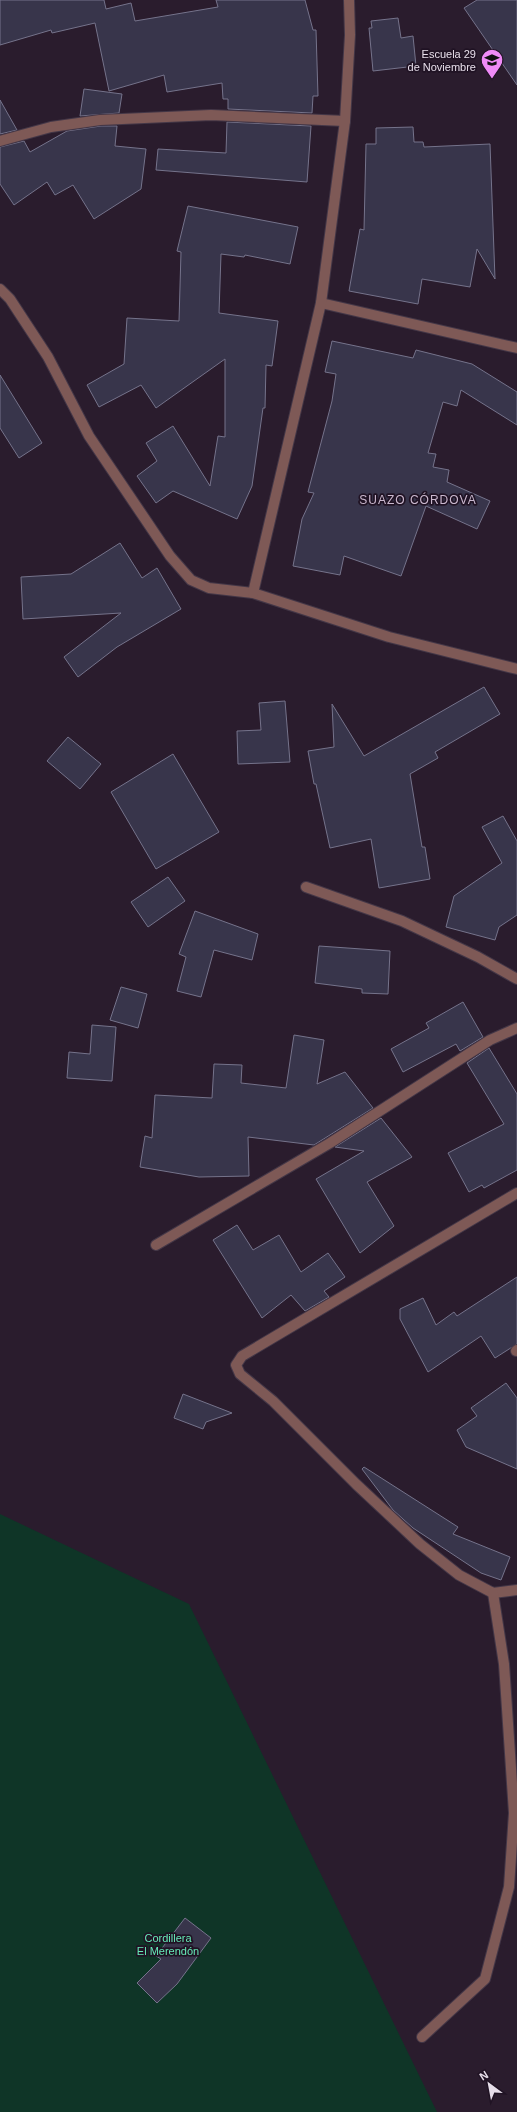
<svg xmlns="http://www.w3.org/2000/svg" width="517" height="2112" font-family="Arial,sans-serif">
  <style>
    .green { fill: #0f3527 }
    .building { fill: #38354b; stroke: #75738b }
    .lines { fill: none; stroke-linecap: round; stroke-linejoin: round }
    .minor-casing { stroke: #443747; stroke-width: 12 }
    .minor { stroke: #7e5956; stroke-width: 10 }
    .labels { text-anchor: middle; stroke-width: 3.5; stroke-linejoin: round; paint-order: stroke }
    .poi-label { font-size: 11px; fill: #e7deea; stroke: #201324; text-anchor: end }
    .park-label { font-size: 11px; fill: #66ebb8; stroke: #201324 }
    .neighbourhood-label { font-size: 12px; letter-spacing: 1px; fill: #cab8ce; stroke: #201324 }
  </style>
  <rect width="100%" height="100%" fill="#2a1c2d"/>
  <!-- green -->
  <path class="green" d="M0,1514l189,90 248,508h-437z"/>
  <!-- building -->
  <g class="building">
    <path d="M0,0h104l2,9 25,-6 4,18 83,-14 -2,-7h89l8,30h3l2,66h-5l-1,17 -84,-4v-10h-5l-1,-16 -55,9 -3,-17 -55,16 -14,-68 -43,10 -1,-3 -51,15z"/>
    <path d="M477,0h40v85l-53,-77z"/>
    <path d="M398,18l3,20 12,-2 3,30 -43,5 -4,-43h3l-1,-7z"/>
    <path d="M84,89l38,5 -3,19 -39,3z"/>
    <path d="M0,100l17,30 -17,4z"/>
    <path d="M227,122l84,4 -4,56 -151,-12 2,-21 68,4z"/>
    <path d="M101,126h16l-2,20 31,3 -5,40 -47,30 -21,-34 -18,10 -8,-13 -33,23 -14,-21v-37l24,-6 6,11 37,-21z"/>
    <path d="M413,127l1,15h9l1,5 66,-3 5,135 -18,-30 -7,38 -48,-8 -4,25 -69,-13 11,-62 4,1 2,-86h10v-16z"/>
    <path d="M188,206l110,21 -8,37 -45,-9 -1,2 -23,-3 -2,59 59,8 -6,45 -6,-1 -1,43h-2l-11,78 -15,33 -64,-28 -17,12 -19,-27 20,-15 -11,-18 27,-17 37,60 8,-50 7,1v-78l-69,49 -15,-23 -42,22 -12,-22 37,-21 3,-46 52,3 2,-69 -4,-1z"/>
    <path d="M332,341l81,17 3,-8 56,14 45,28v33l-56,-35 -4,16 -14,-4 -15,51 8,1 -3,13 16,3 -2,12 43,19 -13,28 -51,-23 -25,70 -57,-20 -4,19 -47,-9 9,-47 12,-26 -6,-1 24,-91 4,-27 -11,-2z"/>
    <path d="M0,375l42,68 -23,15 -19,-30z"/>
    <path d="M120,543l22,35 15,-10 24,41 -64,38 -39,30 -14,-20 57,-44 -98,6 -2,-42 50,-3z"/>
    <path d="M484,687l16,27 -65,38 3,6 -28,16 12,73h3l5,32 -51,9 -8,-49 -41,9 -14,-64h-2l-6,-33 26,-4 -2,-43 32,52z"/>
    <path d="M285,701l5,61 -52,2 -1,-33 24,-1 -2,-27z"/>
    <path d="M68,737l33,27 -21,25 -33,-28z"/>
    <path d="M173,754l46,78 -63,37 -45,-77z"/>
    <path d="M503,816l14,25v74l-18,12 -4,13 -49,-13 8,-31 48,-33 -20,-36z"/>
    <path d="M168,877l17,24 -37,26 -17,-25z"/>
    <path d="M195,911l63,23 -6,26 -38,-10 -13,47 -24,-6 9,-34 -7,-3z"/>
    <path d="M319,946l71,5 -2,43 -26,-1v-4l-47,-6z"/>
    <path d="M121,987l26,7 -9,34 -28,-8z"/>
    <path d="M463,1002l20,35 -23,14 -4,-7 -53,28 -12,-23 38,-21 -3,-5z"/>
    <path d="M92,1025l24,2 -4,54 -45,-3 2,-26 21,2z"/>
    <path d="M294,1035l30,5 -7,44 28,-12 28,36 -59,37 -66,-8 1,39 -50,1 -59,-10 5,-31 7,2 3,-43 57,3 2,-34 28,1 -1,18 45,5z"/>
    <path d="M489,1048l28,46v76l-33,18 -2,-3 -13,7 -21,-39 56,-29 -37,-61z"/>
    <path d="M381,1118l31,39 -45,25 27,44 -34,27 -44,-74 48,-28 -29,-4z"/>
    <path d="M237,1225l16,25 26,-15 22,37 27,-19 17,24 -21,14 5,6 -24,14 -14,-16 -29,23 -49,-78z"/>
    <path d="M517,1277v67l-22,14 -14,-22 -53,36 -28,-53v-10l23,-11 13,27 18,-13 3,4z"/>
    <path d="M506,1383l11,15v71l-51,-22 -9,-17 20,-14 -6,-8z"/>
    <path d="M183,1394l49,19 -26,9 -3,7 -29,-11z"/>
    <path d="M364,1467l94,60 -5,7 57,23 -9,23 -20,-7 -68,-45 -20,-18 -31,-41z"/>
    <path d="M185,1918l26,20 -34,46 -20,19 -20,-20 24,-24 -5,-3z"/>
  </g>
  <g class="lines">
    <!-- minor casing -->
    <g class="minor-casing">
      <g id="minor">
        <path d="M0,141l51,-14 49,-7 111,-5 134,6"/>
        <path d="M0,289l10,10 38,58 41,79 81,120 21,24 18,8 44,5 136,44 128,32"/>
        <path d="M321,303l196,45"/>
        <path d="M253,593l68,-290 24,-182 5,-86 -1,-35"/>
        <path d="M306,887l96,34 76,36 39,22"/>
        <path d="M517,1193l-275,163 -6,9 4,9 33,27 83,83 64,60 39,31 34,18 24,-3"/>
        <path d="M156,1245l174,-102 160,-103 27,-12"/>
        <path d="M516,1351l1,-1"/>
        <path d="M422,2037l63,-58 24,-92 5,-74 -10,-149 -11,-71"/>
      </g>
    </g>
    <!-- minor -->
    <use href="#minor" class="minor"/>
  </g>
  <!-- icons -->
  <defs>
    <g id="school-pin" transform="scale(1.15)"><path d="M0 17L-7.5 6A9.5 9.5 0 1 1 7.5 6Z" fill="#ef8bf7" stroke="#201324"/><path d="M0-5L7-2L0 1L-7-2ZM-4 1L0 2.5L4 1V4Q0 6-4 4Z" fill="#111"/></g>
  </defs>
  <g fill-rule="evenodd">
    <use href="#school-pin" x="492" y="60"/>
  </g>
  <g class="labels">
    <!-- poi labels -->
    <g class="poi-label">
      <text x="476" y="58">Escuela 29<tspan x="476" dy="13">de Noviembre</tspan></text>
    </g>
    <!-- park labels -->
    <g class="park-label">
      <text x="168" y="1942">Cordillera<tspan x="168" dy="13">El Merendón</tspan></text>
    </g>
    <!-- neighbourhood labels -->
    <g class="neighbourhood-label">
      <text x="418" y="504">SUAZO CÓRDOVA</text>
    </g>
  </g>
  <!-- north arrow -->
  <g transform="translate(489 2084) rotate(328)" stroke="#201324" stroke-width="3" paint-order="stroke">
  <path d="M0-3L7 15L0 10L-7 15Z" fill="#e7deea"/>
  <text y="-6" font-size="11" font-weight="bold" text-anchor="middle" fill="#e7deea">N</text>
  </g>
</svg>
